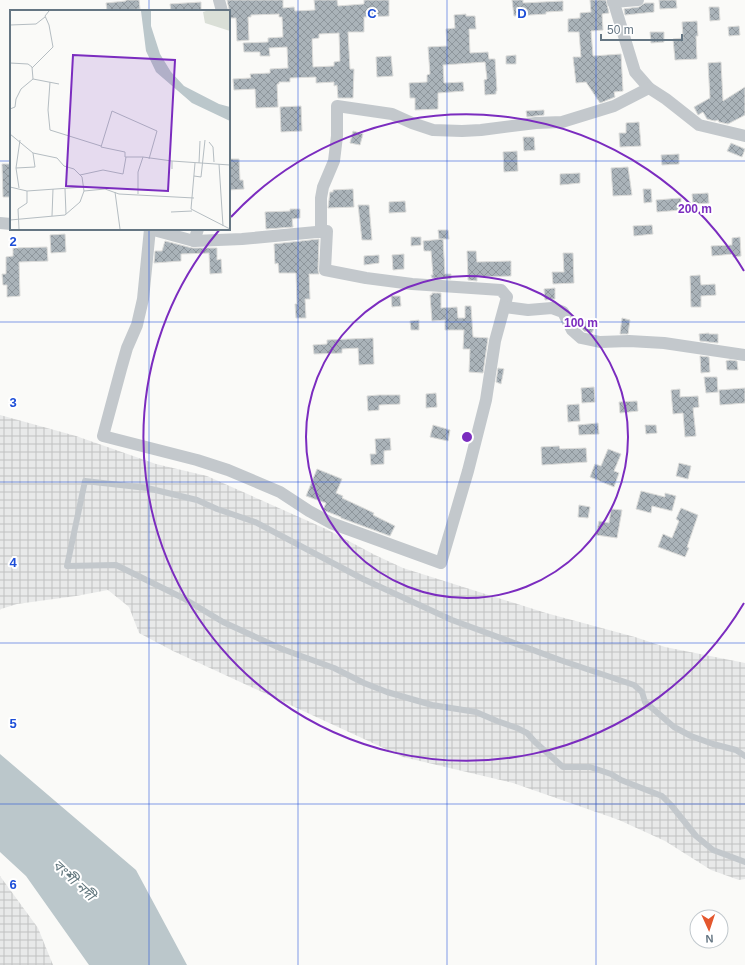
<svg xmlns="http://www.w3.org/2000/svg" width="745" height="965" font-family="Arial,'Noto Sans Bengali',sans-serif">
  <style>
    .industrial { fill: url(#industrial-grid) }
    .water { fill: #bbc7cb }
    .building { fill: url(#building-cross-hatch); stroke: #dcdcda; fill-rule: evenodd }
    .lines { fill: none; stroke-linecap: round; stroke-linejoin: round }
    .lane { stroke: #c3c8cc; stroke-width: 6 }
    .street { stroke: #c3c8cc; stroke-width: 12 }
    .grid { fill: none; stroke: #1d4ed8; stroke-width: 1; stroke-opacity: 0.55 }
    .ring { fill: none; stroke: #7b2cbf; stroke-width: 2 }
    .labels { text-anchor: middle; stroke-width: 4; stroke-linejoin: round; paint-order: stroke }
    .water-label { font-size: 14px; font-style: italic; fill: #60757c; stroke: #fff }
    .inset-road { fill: none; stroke: #b5bdc2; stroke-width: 1 }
    .view { fill: #7b2cbf; fill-opacity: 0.15; stroke: #7b2cbf; stroke-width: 2 }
    .inset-edge { fill: none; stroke: #657683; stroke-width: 2 }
    .grid-label { font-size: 13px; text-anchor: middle; font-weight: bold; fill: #1d4ed8; stroke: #fff; stroke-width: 4; stroke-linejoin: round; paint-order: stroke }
    .centre { fill: #7b2cbf; stroke: #fff; stroke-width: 2 }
    .ring-label { font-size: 12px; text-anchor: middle; font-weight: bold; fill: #7b2cbf; stroke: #fff; stroke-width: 4; stroke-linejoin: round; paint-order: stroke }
  </style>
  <defs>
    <pattern id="industrial-grid" width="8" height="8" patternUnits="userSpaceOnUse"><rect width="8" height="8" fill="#e8e9e9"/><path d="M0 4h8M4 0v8" fill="none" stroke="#c0c1c2"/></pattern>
    <pattern id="building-cross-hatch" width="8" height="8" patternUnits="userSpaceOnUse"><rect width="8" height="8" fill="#aab3b9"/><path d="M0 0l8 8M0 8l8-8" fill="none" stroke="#8e969c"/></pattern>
  </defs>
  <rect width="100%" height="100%" fill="#fafaf8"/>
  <!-- industrial -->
  <g class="industrial">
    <path d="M0,415l76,21 80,28 51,12 119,53 49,26 28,13 143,45 89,24 30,10 80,16v216l-6,1 -28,-10 -46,-29 -46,-21 -106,-37 -110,-26 -230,-106 -34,-18 -10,-26 -21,-17 -32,6 -59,8 -16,5 -1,1z"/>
    <path d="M0,876l38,52 15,37h-53z"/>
  </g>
  <!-- water -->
  <path class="water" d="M0,754l136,116 51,95h-98l-63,-89 -26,-24z"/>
  <!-- building -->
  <g class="building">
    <path d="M126,0h13l1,9 -33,2 -1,-8 20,-2z"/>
    <path d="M227,0h56v8l11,-1 1,4 20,-1 -1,-10h23l1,6 26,-2v-4h25v16l-25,1v15h-16l2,37h4l-1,29h-15l-1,-13 -3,1v-4l-18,1v-6l-26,1v4h-11v2h-2l1,23 -22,1 -1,-19 -21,1 -1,-11 18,-1 -1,-4 20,-1v-4l18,-1 -1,-21 -18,1 1,8h-10v-4h-16l-1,-9 25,-1v-4l15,-1 -1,-20h-3v-3l-28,1v2h-3l1,23 -12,1 -1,-23h-7v-9zM339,33l1,28 -6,1v4l-21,1 -1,-28 7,-1v-4z"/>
    <path d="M512,0h11v3l40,-2v10l-17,1v2l-32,2z"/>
    <path d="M590,0h16l3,13 -7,1 1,16 -12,1 2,25 28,-2 2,37 -9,1 1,5 -15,6 -14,-21 -10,1 -3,-26h8l-2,-25h-11v-13l12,-1v-5l11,-1z"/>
    <path d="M659,0h17l1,8 -17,1z"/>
    <path d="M201,2v9h-30l-1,-7z"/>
    <path d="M645,3h9v9l-29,3 -1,-6 15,-2z"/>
    <path d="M709,7h10l1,13 -10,1z"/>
    <path d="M466,14v2h9l1,13h-7l1,24 18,-1 1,7h6l2,32h-1v3l-11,1 -1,-15 3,-1 -2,-17 -42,3 1,18 19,-1 1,9 -26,2v16l-23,1v-12h-5l-1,-15 18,-1v-7l3,-1 -2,-27 19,-1 -1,-17 9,-1 -1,-13z"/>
    <path d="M697,21l1,15h-2l1,23 -22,1 -2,-21 10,-1 -1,-16z"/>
    <path d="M739,26l1,9 -11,1 -1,-9z"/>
    <path d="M650,32h14v10l-13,1z"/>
    <path d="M516,55v9h-10v-8z"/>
    <path d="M391,56l2,20 -16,1 -1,-20z"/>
    <path d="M721,62l2,39 22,-14v28l-17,9 -9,-2 -1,-2 -3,1 -8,-2 -4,-7 -5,3 -4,-8 16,-9 -2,-35z"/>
    <path d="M301,106l1,25 -21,1 -1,-25z"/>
    <path d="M544,110v5l-17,2 -1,-6z"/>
    <path d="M639,122l2,24 -21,1 -1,-14h7v-10z"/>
    <path d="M353,131l10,3 -3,11 -10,-2z"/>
    <path d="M523,137h11l1,13 -11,1z"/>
    <path d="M731,143l14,6 -3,8 -15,-6z"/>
    <path d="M517,151l1,20 -14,1 -1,-20z"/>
    <path d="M679,154v10l-17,1 -1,-10z"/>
    <path d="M229,159h10l1,21h3l1,9 -15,1z"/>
    <path d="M2,164h8l1,33h-8z"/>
    <path d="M628,167l4,28 -19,1 -2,-28z"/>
    <path d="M580,173v10l-20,2v-11z"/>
    <path d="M353,189l1,18 -26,1 2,-16h3v-2z"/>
    <path d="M643,189h8l1,13 -8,1z"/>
    <path d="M708,193l1,10 -16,1 -1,-10z"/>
    <path d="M681,198v12l-24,2 -1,-12z"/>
    <path d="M405,201l1,11 -17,1v-11z"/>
    <path d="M358,205h11l3,35h-10z"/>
    <path d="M290,209h10v9l-8,1 1,8 -27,2 -1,-17 25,-1z"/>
    <path d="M652,225l1,9 -19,2 -1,-10z"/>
    <path d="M438,230h10l1,9h-10z"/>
    <path d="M65,234l1,18 -15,1 -1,-18z"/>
    <path d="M411,237h10v8l-10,1z"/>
    <path d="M740,237l1,19 -8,1v-3l-21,2 -1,-10 21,-1v-7z"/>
    <path d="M319,239l-1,31 1,4h-10l1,25h-5l1,19h-10l-1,-14h2l-1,-31h-17l-1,-10 -3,1 -1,-20z"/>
    <path d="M443,239l2,35h6v5l-19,-1 -1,-3h2l-2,-24h-7l-1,-10z"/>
    <path d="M165,241l27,7h25v12l4,-1 1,14 -12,1 -1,-21 -28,1v7l-27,2 1,-12h7z"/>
    <path d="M47,247l1,14 -29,1 1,34 -13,1v-12h-4l-1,-11h4v-17l7,-1v-8z"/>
    <path d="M467,251h9l1,11 34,-1v15l-34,1v4l-9,-1z"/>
    <path d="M563,253h10l1,30 -21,1 -1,-12h12z"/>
    <path d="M404,254v15l-11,1 -1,-15z"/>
    <path d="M379,255v8l-15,2v-9z"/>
    <path d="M700,275l1,10 14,-1 1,11 -15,1v11h-10l-1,-31z"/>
    <path d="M555,288v11l-10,1 -1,-11z"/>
    <path d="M432,293h9v15l16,-1 1,11h7v-12h6l2,31 15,1 -5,35 -14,-1 1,-23h-7l1,-19h-19v-10l-13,1 -2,-26h2z"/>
    <path d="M391,296h9l1,10 -9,1z"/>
    <path d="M622,318l8,2 -2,14h-8z"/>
    <path d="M579,319l16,7 -3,7 -8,-2 -6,-6 -1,-2z"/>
    <path d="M419,320v10h-8l-1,-9z"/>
    <path d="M709,333v1h9v9l-18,-2 -1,-7z"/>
    <path d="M373,338l1,26 -15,1 -1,-17 -16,1v4l-28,1 -1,-9 14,-1v-4z"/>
    <path d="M700,356l9,1 1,15 -9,1z"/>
    <path d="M730,360l7,1 1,9h-11l-1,-9z"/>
    <path d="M498,368l6,1 -3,15 -5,-2z"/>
    <path d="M704,377h13l1,15 -12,1z"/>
    <path d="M594,387l1,15 -13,1 -1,-15z"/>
    <path d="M745,388v15l-25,2 -1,-15z"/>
    <path d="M680,389v8l18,-1 1,11 -6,1 3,28 -11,1 -2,-24 -10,1 -2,-24z"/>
    <path d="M436,393l1,14 -11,1v-14z"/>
    <path d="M379,395h21v9l-21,1v5l-11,1 -1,-15z"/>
    <path d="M637,401l1,10 -18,2 -1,-11z"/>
    <path d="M579,404l1,17 -12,1 -1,-17z"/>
    <path d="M598,423l1,11 -20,1 -1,-10z"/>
    <path d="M433,425l17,5 -2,11 -18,-4z"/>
    <path d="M645,425h11l1,8 -11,1z"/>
    <path d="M390,438l1,12 -7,1v13l-13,1 -1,-11h6l-1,-15z"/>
    <path d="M559,446l1,3 26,-1 1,14 -45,3 -1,-18z"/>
    <path d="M608,449l13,5 -7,17 5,2 -5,14 -24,-10 5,-13 6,2z"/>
    <path d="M679,463l12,3 -3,13 -12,-3z"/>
    <path d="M317,469l25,10 -6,14 7,3 -1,2 32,15 -1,2 22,11 -5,10 -49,-18v-1l-18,-7 3,-7 -20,-7z"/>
    <path d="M641,491l24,6v-4l11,3 -4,15 -20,-5 -1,7 -15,-4z"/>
    <path d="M579,505l11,2 -2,11 -10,-1z"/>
    <path d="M681,508l17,7 -11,32 2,1 -4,9 -27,-10 5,-13 9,4 7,-17 -3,-2z"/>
    <path d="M611,509l11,1 -5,28 -21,-3 3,-14 10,2z"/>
  </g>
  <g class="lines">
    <!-- lane -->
    <path class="lane" d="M745,756l-9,-6 -23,-6 -22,-8 -17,-9 -29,-25 -3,-10 -8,-7 -74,-25 -108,-40 -89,-41 -108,-57 -38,-13 -20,-9 -50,-12 -62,-7 -18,85 49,-1 67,33 40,24 59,27 52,19 30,15 23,9 45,13 44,7 21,9 20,7 10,5 8,9 28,25h27l21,7 10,6 41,16 9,9 25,31 17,14 32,12"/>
    <!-- street -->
    <g class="street">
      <path d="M219,0l3,11"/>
      <path d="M613,0l22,72 14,16 17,11 33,26 46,11"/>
      <path d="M613,2l25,-2"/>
      <path d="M0,223l11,1"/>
      <path d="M150,229l-7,70 -6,26 -10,23 -6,21 -18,67 94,24 31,10 52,22 29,19 22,12 110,40 27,-92 18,-71 9,-59 12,-44 -6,-7 -89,-6 -46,-6 -41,-8 2,-39 -85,8 -48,2"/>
      <path d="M150,229l44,12 4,-12"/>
      <path d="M321,232v-34l2,-11 11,-26 3,-25v-30l55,8 20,9 21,7 29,1 19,-1 55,-7 26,-1 52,-16 35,-18"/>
      <path d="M505,307l23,3 24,-2 11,4 9,18 9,8 19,4 29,-1 35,2 81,12"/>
    </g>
  </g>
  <!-- grid -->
  <path class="grid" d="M149,0v11M298,0v965M447,0v965M596,0v965M0,161h11M229,161h516M149,229v736M0,322h745M0,482h745M0,643h745M0,804h745"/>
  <!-- distance rings -->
  <g class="ring">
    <circle cx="467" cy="437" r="161"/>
    <path d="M744 603A323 323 0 1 1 220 229M231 217A323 323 0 0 1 744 271"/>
  </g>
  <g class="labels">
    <!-- water labels -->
    <g class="water-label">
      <text transform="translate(74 880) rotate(43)" y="5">বংশী নদী</text>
    </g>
  </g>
  <!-- overview -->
  <g transform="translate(10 10)">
    <rect width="220" height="220" fill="#fafaf8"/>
    <path d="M196,1h24v20l-25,-8 -2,-11z" fill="#dadfd7"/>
    <path d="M131,1h10v15l9,28 11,18 13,14 35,18 11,3v14l-38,-18 -36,-31 -10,-21z" fill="#bbc7cb"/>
    <path class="inset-road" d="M0,15l26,-1 9,-7M0,53l18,1 4,3 1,12 26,5M22,58l21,-21 -4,-22 -4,-9 4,-5M40,72l-2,28 2,20 51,16M0,99l5,-2 1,-8 5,-10 12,-10M0,124l23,19 24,5 7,8 10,3 8,8 2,14 21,-2 14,5 75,4M199,132l4,5 1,15M133,147h-18v-5l-24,-5 11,-36 45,20 -8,28M162,151l58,4M185,153l-4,46 39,20M189,153l1,-22M209,154l4,62M6,158l4,-28M70,165l23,-5 20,4 3,-17M184,166l7,1 4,-37M0,177l17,4M9,178l-3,-20 19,-1 -2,-14M55,179l1,25M105,182l5,37M128,184v-22l5,-15 29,4v8M161,202l21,-1M42,206l1,-27M0,210l55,-5 15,-13 4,-11M9,219l-1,-20 9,-6v-12l57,-4"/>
    <path class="view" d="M63,45l102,5 -7,131 -102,-5z"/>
    <rect width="220" height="220" class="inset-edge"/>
  </g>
  <g class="grid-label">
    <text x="372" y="18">C</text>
    <text x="522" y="18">D</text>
    <text x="13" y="246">2</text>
    <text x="13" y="407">3</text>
    <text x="13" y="567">4</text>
    <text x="13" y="728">5</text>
    <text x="13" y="889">6</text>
  </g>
  <circle cx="467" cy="437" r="6" class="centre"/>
  <g class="ring-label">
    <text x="695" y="213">200 m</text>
    <text x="581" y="327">100 m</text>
  </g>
  <!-- north arrow -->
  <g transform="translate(709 929) rotate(177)"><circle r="19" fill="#ffffff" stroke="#c1c8cd"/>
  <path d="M0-3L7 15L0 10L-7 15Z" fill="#e4572e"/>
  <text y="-6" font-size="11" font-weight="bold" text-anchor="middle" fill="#657683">N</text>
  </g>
  <!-- scale -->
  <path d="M601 34v6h81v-6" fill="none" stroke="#657683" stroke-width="2"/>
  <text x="607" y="34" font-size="12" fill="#657683" stroke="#ffffff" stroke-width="3" paint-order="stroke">50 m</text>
</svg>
